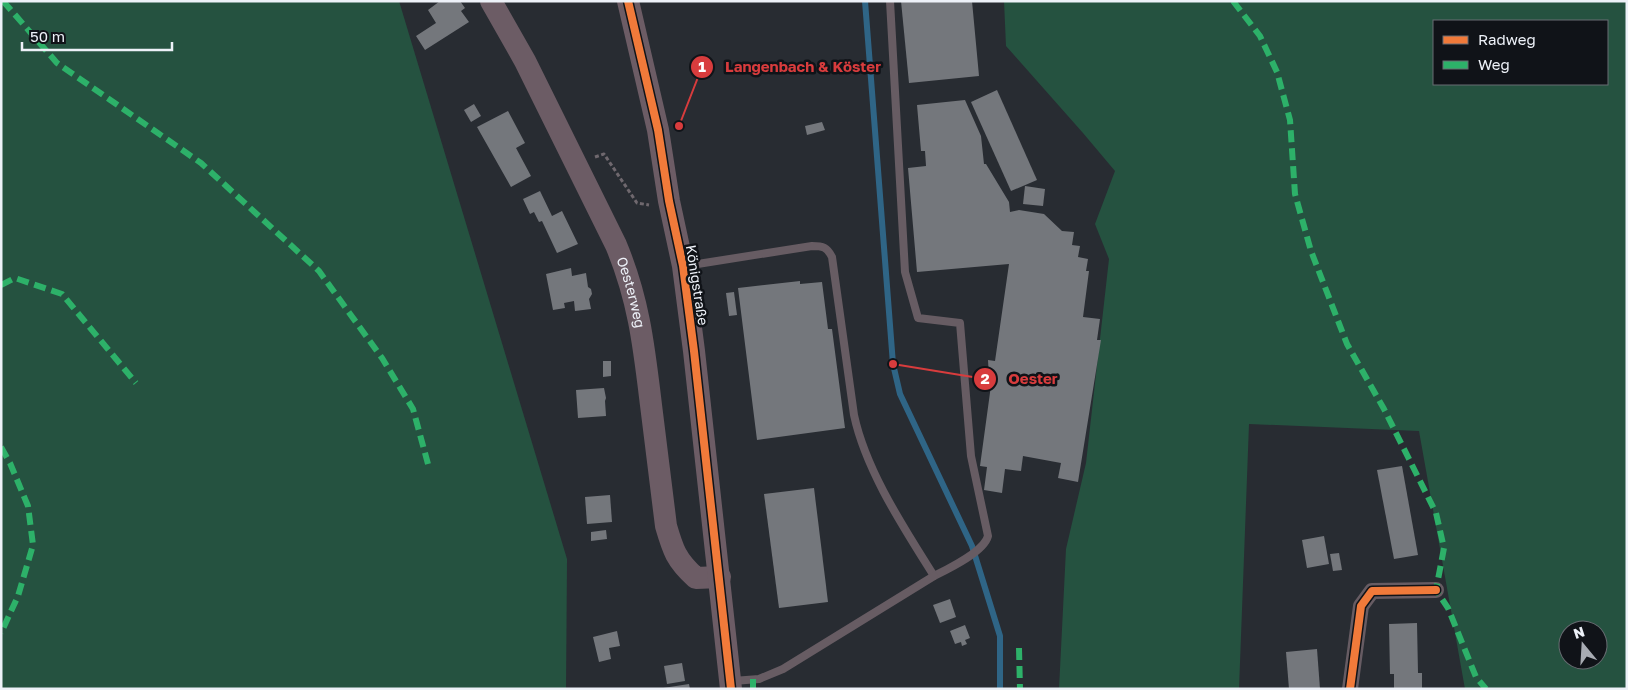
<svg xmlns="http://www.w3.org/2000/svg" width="1628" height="690" font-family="'Golos Text',sans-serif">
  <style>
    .green { fill: #255240; fill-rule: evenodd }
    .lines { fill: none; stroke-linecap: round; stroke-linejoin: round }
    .stream { stroke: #2f6586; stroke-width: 6 }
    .building { fill: #74777c }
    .path { stroke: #6f686e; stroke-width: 3; stroke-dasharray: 4 2.5; stroke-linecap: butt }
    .lane { stroke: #675c63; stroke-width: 8 }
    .street { stroke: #675c63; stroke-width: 16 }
    .secondary { stroke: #6c5c65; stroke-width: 22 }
    .quiet { stroke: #2db169; stroke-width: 6; stroke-dasharray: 12 6; stroke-linecap: butt }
    .cycleway-casing { stroke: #101318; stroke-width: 11 }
    .cycleway { stroke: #f17a3a; stroke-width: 8 }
    .labels { text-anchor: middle; stroke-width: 5; stroke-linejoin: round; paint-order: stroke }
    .street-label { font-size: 14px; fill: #edf1f8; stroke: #101318 }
    .leader { fill: none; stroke: #d83c3d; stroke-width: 2 }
    .callout-dot { fill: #d83c3d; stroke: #101318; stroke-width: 2 }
    .mark-label { font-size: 15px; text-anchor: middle; font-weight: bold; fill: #fff }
    .callout-label { font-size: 15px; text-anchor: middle; font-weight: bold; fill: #d83c3d; stroke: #101318; stroke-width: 5; stroke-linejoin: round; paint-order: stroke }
  </style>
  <rect width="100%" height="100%" fill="#282c32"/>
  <!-- green -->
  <g class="green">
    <path d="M1,1h398l168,558 -1,130h-565z"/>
    <path d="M1004,1h623v688h-162l-46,-258 -170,-7 -10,265h-180l7,-140 20,-86 23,-204 -14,-35 20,-53 -32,-38 -77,-87zM1434,21h173v63h-173zM1568,630h30v30h-30z"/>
  </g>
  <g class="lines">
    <!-- stream -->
    <path class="stream" d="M865,1l28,363 7,30 72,152 28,90v53"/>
  </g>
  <!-- building -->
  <g class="building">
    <path d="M440,1h20l5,7 -4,3 8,11 -44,28 -9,-14 20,-13 -8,-13z"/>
    <path d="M901,1h71l7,75 -70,7z"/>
    <path d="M997,90l40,90 -26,11 -40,-89z"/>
    <path d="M965,100l16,36 3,28h2l23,38 1,10 9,-2 25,4 18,17 12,1 -2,13 8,1 -2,11 10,2 -2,12h3l-6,46 17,2 -3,21h4l-23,142 -20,-4 3,-15 -38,-7 -2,15 -16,-2 -3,24 -18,-3 3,-23 -7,-1 12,-88h-3l-1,-18 7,1 14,-97 -92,8 -9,-104 18,-2 -1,-15h-4l-4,-46z"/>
    <path d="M474,104l7,12 -10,6 -7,-12z"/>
    <path d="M508,111l17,32 -9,5 15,28 -20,11 -34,-60z"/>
    <path d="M822,122l3,8 -18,5 -2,-9z"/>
    <path d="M1025,186l20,3 -2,17 -20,-2z"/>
    <path d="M540,191l12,25 10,-5 16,33 -21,9 -15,-32 -3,1 -5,-10 -4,2 -7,-15z"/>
    <path d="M571,268l1,8 14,-3 2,14 3,2 1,5 -3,5 2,10 -16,2 -1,-10 -10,2 1,5 -12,2 -7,-36z"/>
    <path d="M800,281v3l22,-2 6,47h4l13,99 -88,12 -19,-152z"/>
    <path d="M734,292l3,23 -8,1 -3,-23z"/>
    <path d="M603,361h8v15l-8,1z"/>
    <path d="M604,388l2,10 -1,3 1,15 -28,2 -2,-28z"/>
    <path d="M1402,466l16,89 -24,4 -17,-89z"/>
    <path d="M814,488l14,114 -49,6 -15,-114z"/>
    <path d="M610,495l2,27 -25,2 -2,-27z"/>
    <path d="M606,530l1,9 -16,2v-9z"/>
    <path d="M1324,536l5,28 -22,4 -5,-28z"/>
    <path d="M1339,553l3,17 -9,1 -3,-17z"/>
    <path d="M950,599l6,18 -16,6 -7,-18z"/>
    <path d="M1417,623l1,50h4v16h-28v-15h-4l-1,-50z"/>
    <path d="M965,625l5,13 -5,2 2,4 -5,2 -1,-4 -6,2 -5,-13z"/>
    <path d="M617,631l3,15 -11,2 2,11 -12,3 -6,-25z"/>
    <path d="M1317,649l3,40h-31l-3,-37z"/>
    <path d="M682,663l3,18 -18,3 -3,-18z"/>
    <path d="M689,684l1,5h-27v-1z"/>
  </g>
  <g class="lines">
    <!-- path -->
    <path class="path" d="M595,157l9,-3 33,49 12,2"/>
    <!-- lane -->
    <g class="lane">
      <path d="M685,266l127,-20c11,0 15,1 20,11l22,158c12,56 50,113 80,161 14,-7 50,-24 54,-40l-17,-80 -11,-133 -42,-5 -13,-46 -15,-271"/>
      <path d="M733,681l26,-2 24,-10 151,-93"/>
    </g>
    <!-- street -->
    <path class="street" d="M1350,689l11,-83 11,-15 64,-1"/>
    <!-- secondary -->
    <g class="secondary">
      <path id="s1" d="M491,1l34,60 91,184c23,55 28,102 35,160 5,40 10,81 15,121 7,24 10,34 30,52l24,-1"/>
      <path d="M628,1l30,129 11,71 14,65 11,85 37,338"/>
    </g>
    <!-- quiet -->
    <g class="quiet">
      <path d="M3,1l54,62 144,100 118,108 63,87 31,51 15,55"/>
      <path d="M1233,1l27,35 17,36 13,48 5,74 16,57 36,93 37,65 52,104 8,35 -8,42 12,18 28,69 10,12"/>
      <path d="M1,285l14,-7 47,16 74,89"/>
      <path d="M1,447l9,16 18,43 5,39 -15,51 -17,37"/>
      <path d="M1019,648l1,41"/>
      <path d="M753,679v10"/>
    </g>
    <!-- cycleway casing -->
    <g class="cycleway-casing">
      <g id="cycleway">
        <path d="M628,1l30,129 11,71 14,65 11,85 37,338"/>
        <path d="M1350,689l11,-83 11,-15 64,-1"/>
      </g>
    </g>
    <!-- cycleway -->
    <use href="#cycleway" class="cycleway"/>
  </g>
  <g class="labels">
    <!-- street labels -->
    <g class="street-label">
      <text transform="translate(697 285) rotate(81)" y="5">Königstraße</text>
      <text dy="5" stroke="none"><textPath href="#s1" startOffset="324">Oesterweg</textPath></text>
    </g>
  </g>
  <!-- callouts -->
  <path class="leader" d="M679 126L702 67M893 364L985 379"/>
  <g class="callout-dot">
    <circle cx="679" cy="126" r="5"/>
    <circle cx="893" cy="364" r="5"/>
    <circle cx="702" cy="67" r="12"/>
    <circle cx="985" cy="379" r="12"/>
  </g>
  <g class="mark-label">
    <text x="702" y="72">1</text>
    <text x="985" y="384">2</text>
  </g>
  <g class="callout-label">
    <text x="803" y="72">Langenbach &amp; Köster</text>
    <text x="1033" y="384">Oester</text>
  </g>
  <!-- border -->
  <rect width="1628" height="690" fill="none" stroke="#edf1f8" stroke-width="5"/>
  <!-- legend -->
  <rect x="1433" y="20" width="175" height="65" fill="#101318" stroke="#686c72"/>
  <rect x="1443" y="36" width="25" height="8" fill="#f17a3a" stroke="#686c72"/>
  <text x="1478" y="45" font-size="15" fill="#edf1f8">Radweg</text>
  <rect x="1443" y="61" width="25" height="8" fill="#2db169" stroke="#686c72"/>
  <text x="1478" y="70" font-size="15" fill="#edf1f8">Weg</text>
  <!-- north arrow -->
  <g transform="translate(1583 645) rotate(342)"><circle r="24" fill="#101318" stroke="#686c72"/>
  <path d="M0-4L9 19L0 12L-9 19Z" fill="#a8acb3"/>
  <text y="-8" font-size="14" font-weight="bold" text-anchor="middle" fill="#edf1f8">N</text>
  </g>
  <!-- scale -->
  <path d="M22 42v8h150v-8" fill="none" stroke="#edf1f8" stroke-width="2.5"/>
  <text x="30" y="42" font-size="15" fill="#edf1f8" stroke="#101318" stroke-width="4" paint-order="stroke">50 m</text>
</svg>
